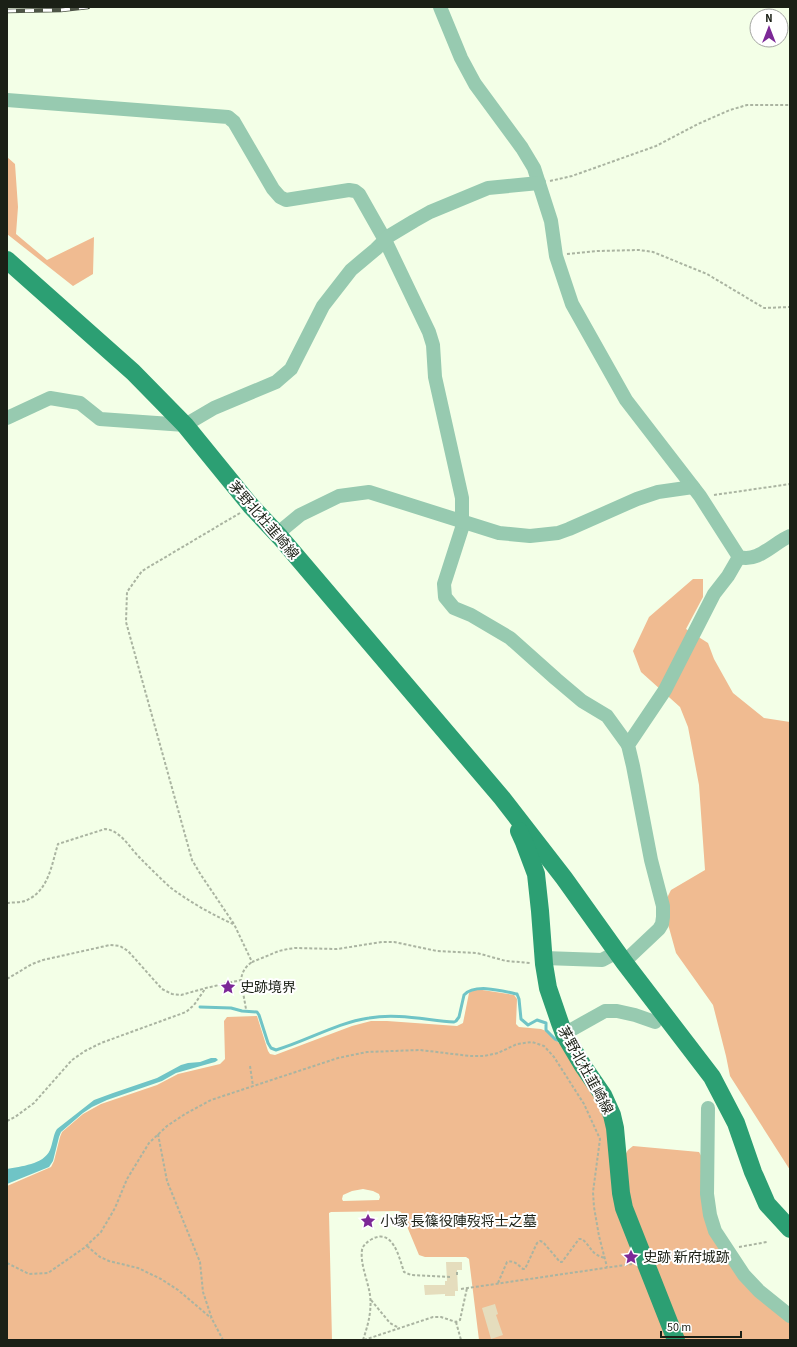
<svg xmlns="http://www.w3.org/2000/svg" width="797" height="1347" font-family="'Source Sans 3','Noto Sans JP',sans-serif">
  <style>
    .forest { fill: #f0bb91; fill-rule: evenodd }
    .water { fill: #6fc4c6 }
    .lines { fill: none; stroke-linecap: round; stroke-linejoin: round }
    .stream { stroke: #6fc4c6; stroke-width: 3 }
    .building { fill: #e5ddbd }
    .path { stroke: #aab4a1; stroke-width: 2; stroke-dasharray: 3 2; stroke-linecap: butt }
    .minor { stroke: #97cab0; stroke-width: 14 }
    .major { stroke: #2c9f73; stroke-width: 18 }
    .rail-casing { stroke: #4d5446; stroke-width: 4.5 }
    .rail { stroke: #fff; stroke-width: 3; stroke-dasharray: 9; stroke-linecap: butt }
    .labels { text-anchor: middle; stroke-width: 4; stroke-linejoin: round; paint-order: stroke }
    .street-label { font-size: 14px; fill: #1b2016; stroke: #fff }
    .poi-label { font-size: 14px; fill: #1b2016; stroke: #fff; text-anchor: start }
  </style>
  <rect width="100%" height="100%" fill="#f3ffe7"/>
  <!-- forest -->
  <g class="forest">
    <path d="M7,157l8,7 3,43 -2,27 31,26 47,-23 -1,37 -20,12 -66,-52z"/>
    <path d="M693,579h10v18l-17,32 22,14 6,16 19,34 31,25 26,4v448l-60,-94 -4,-20 -13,-51 -37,-52 -13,-47 8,-16 34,-20 -6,-85 -11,-58 -8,-20 -39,-35 -8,-21 16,-34z"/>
    <path d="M476,989l38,6 3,4 -1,25 3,3 22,2 5,2 15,14 40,59 69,236h-191l-10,-81 -3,-2h-41l-6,-2 -18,-43 -3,-1 -67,1 -2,1 3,127h-325v-154l44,-19 3,-6 6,-24 2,-5 21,-18 18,-10 56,-19 21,-11 42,-10 5,-5 -1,-38 3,-4 30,-1 11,35 2,3 5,1 77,-29 19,-5h16l70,5 6,-3 6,-30zM363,1189l10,2 6,3 1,3 -1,3 -36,1 -1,-2 1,-4 9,-4z"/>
    <path d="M633,1146l66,6 5,9 9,75 77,84v20h-108l-52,-136 -5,-49 3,-5z"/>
  </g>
  <!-- water -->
  <path class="water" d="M211,1058h5l2,2 -3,2 -39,11 -14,8 -55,19 -15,7 -9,6 -22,19 -2,5 -6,24 -4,6 -42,17v-15c14,-3 36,-4 43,-19 3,-7 3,-15 7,-21l37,-29 19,-7 44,-15 24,-13 7,-2 12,-1z"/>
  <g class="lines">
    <!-- stream -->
    <path class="stream" d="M200,1007l31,1 11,3 15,1 2,3 9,28 3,5 5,2c31,-9 60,-27 93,-32 28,-5 57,2 85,4l2,-1 3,-4 5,-22c11,-12 39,-4 53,-1l2,5 2,20 7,6 9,-5 9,3v7l9,9 5,2"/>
  </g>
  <!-- building -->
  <g class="building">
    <path d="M446,1262h16v8h-5l1,21h-3v5h-10v-2l-20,1 -1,-10h21v-4h2z"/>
    <path d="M495,1304l3,10 -2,1 7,20 -12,4 -9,-31z"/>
  </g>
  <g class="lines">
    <!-- path -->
    <g class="path">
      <path d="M550,181l22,-5 84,-30 42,-22 32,-14 17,-5h43"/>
      <path d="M567,254l30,-3 42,-1 14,2 54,22 57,34 26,-1"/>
      <path d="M714,495l76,-11"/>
      <path d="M240,513l-98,58 -15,21 -1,30 66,238 9,15 33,49 18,38 27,-11 9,-2 7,-1 42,1 45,-7h12l43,9 40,2 29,8 25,2"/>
      <path d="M7,903c7,-1 16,0 22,-4 20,-10 23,-36 29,-55l47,-15c16,1 26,21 37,31 9,9 19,19 29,28 19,14 40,26 62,36"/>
      <path d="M7,979l25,-15 11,-4 67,-15 10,1 8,5 34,38 10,5 9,1 25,-7 35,-8c1,-8 4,-13 11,-18"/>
      <path d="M241,981l5,28"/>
      <path d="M250,1066l3,20"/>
      <path d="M7,1121l8,-4 19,-14 38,-43 13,-9 16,-8 85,-31 8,-7 11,-16"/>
      <path d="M158,1134l9,47 33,81 3,30 9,27 11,21"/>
      <path d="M87,1246l13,11 9,4 29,7 23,11 17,11 33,28"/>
      <path d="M739,1247l28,-5"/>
      <path d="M659,1258l55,-8"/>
      <path d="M7,1263l22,11 19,-1 36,-25 17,-16 14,-24 12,-29 22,-36 18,-17 18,-12 26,-14 127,-42 29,-6 53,-2 50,6h14l14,-3 19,-9 15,-2 12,4 10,11 30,47 16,35 -7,53 1,15 5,29 8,31"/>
      <path d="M457,1272v3"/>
      <path d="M498,1283l9,-21c7,-2 10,2 16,7h2l12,-26 3,-2 3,1 17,20h2l17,-23h3c10,8 8,15 23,19"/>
      <path d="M461,1289l171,-25"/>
      <path d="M371,1300l19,23 9,5"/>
      <path d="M456,1322l5,18"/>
      <path d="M363,1340c5,-15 9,-29 7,-45 -2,-14 -10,-31 -8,-45 1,-5 5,-8 10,-11 21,-11 27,18 32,33l7,3 39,2"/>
      <path d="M364,1340l69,-23h8l15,5 4,-2 7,-32"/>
    </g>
    <!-- minor -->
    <g class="minor">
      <path d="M440,7l21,51 14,26 47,64 12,20 17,53 5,35 16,48 54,96 74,96 39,61c19,6 34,-14 51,-21"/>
      <path d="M7,100l221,17 6,5 39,67 7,8 6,3 63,-10 6,1 4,3 26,46 44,92 4,13 2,32 27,121v30l-18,56 1,13 9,11 17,7 39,23 46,41 26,22 25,15 21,29"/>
      <path d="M7,418l43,-20 30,5 20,16 85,6 29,-17 62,-26 15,-13 32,-63 28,-36 25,-21 13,-13 25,-15 16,-9 58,-24 51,-5"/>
      <path d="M277,534l23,-19 39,-19 30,-4 130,41 31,3 28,-3 11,-4 68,-30 21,-7 35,-5"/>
      <path d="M544,958l58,2 15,-8"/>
      <path d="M624,962l35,-33 3,-5 1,-7v-11l-12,-46 -18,-94 -5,-21 37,-55 49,-96 14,-18 11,-19"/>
      <path d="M564,1034l41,-23h12l18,4 20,7"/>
      <path d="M708,1108l-1,86 3,21 5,16 29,44 15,16 31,25"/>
    </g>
    <!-- major -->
    <g class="major">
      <path d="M7,260l126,112 52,53 66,81 29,31 222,261 62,80 60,84 88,115 24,46 17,49 14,32 23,25"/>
      <path d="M519,831l5,11 12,32 4,37 4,53 4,24 12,35 4,11 19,32 20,29 9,20 3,13 6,65 3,15 52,132"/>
    </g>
    <!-- rail casing -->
    <g class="rail-casing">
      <path id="rail" d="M7,11l54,-1 27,-3"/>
    </g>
    <!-- rail -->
    <use href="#rail" class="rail"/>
  </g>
  <!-- icons -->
  <defs>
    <g id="sight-bare" transform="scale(1.2)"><path d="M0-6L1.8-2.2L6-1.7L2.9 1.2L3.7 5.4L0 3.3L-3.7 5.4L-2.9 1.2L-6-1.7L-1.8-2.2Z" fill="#7c2897" stroke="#fff" stroke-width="2.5" paint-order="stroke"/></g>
  </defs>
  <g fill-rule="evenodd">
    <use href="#sight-bare" x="228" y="987"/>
    <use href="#sight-bare" x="368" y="1221"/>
    <use href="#sight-bare" x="631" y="1257"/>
  </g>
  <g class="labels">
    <!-- street labels -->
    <g class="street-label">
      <text transform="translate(264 520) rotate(49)" y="5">茅野北杜韮崎線</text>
      <text transform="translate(586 1070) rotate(61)" y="5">茅野北杜韮崎線</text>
    </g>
    <!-- poi labels -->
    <g class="poi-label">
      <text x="240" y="992">史跡境界</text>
      <text x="380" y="1226">小塚 長篠役陣歿将士之墓</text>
      <text x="643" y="1262">史跡 新府城跡</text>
    </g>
  </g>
  <!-- border -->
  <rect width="797" height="1347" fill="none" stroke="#1b2016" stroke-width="16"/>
  <!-- north arrow -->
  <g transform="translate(769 28)"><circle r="19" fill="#ffffff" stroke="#a4a6a2"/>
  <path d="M0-3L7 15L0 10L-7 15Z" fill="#7c2897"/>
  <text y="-6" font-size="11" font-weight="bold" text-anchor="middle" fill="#1b2016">N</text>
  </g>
  <!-- scale -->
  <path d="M661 1331v6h80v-6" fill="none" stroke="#1b2016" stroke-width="2"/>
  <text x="667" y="1331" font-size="12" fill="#1b2016" stroke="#ffffff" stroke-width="3" paint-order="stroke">50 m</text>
</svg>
